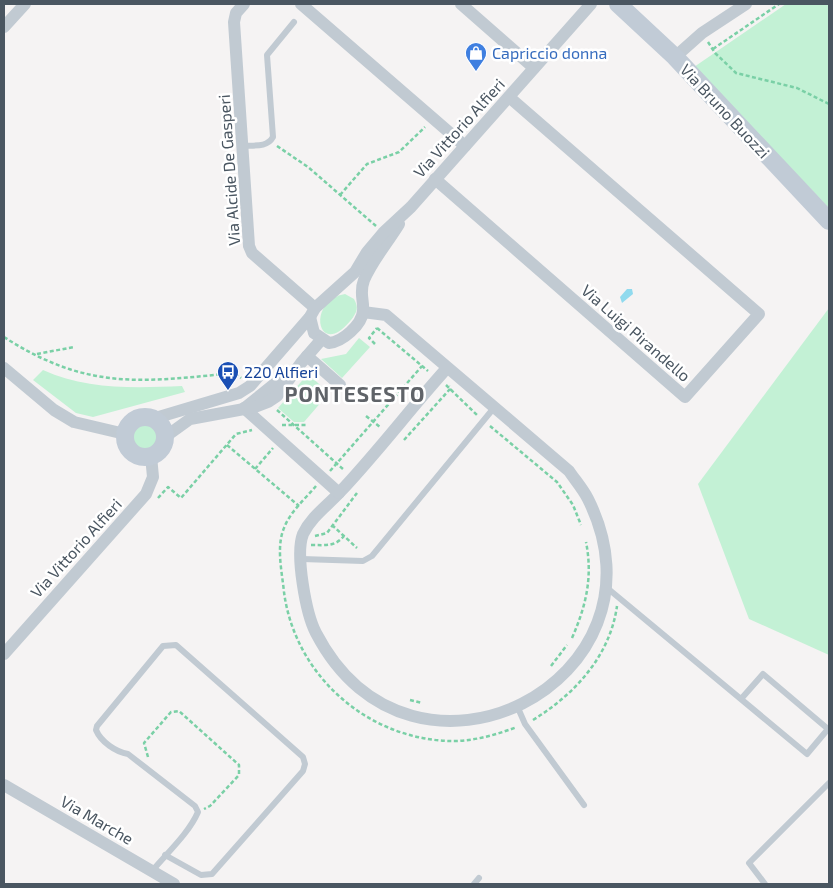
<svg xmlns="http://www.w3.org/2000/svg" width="833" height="888" font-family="'Exo 2',sans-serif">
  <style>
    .green { fill: #c3f1d5 }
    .water { fill: #90daee }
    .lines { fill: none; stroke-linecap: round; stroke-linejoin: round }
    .path { stroke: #7ad0a6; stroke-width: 2.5; stroke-dasharray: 4 2.5; stroke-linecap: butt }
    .lane { stroke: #c1cad2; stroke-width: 6 }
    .street { stroke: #c1cad2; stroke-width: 12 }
    .secondary { stroke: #c1cbd6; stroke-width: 18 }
    .labels { text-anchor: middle; stroke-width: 5; stroke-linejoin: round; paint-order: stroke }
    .shop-label { font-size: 16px; fill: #366cbe; stroke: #fff; text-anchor: start }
    .street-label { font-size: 16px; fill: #4a5661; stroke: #fff }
    .transit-label { font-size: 16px; fill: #164399; stroke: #fff; text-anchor: start }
    .district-label { font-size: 21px; font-weight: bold; letter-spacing: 1px; fill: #5f6368; stroke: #fff }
  </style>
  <rect width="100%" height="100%" fill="#f5f3f3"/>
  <!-- green -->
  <g class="green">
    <path d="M786,4h43v204l-135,-141z"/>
    <path d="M345,294l9,5c5,9 3,13 -3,21 -33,41 -46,-19 -6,-26z"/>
    <path d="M829,308v347l-80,-36 -51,-135z"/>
    <path d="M359,338l11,9 -28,31 -21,-19 25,-5z"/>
    <path d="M43,370c43,20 92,18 139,16l3,6 -92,25 -17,-4 -43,-33z"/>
    <path d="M308,374l21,19 -25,29h-10l-16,-14z"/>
    <circle cx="144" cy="437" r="13"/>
  </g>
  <!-- water -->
  <path class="water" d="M627,289h5l1,5 -11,9 -2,-6z"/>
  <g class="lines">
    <!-- path -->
    <g class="path">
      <path d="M708,42l7,11 21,20 61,15 32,16"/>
      <path d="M713,49l66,-45"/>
      <path d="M277,146l31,21 68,59"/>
      <path d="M340,195l27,-31 32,-12 26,-25"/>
      <path d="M377,328l51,43"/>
      <path d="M4,337c26,17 57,32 88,38 46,10 97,2 143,-2l6,5"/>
      <path d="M375,344l-6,-6 8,-10"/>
      <path d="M37,354l37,-7"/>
      <path d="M446,385l32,31"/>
      <path d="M277,410l67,60"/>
      <path d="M366,416l14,11"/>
      <path d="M282,425h24"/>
      <path d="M490,426l67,56 16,23 8,20"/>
      <path d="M404,440l46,-51 -1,-3"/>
      <path d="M227,445l72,61"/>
      <path d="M255,469l18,-21"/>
      <path d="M330,471l92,-105"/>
      <path d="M316,486c-11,13 -26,26 -32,42 -8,19 -2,44 0,64 11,85 87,151 174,149 20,-1 40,-7 59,-14"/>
      <path d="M158,498l10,-11 13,11 55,-64 16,-4"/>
      <path d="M332,525l25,23"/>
      <path d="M315,536l12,-3 30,-40"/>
      <path d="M311,545c14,0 24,2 33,-9"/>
      <path d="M572,638c14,-32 21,-61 14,-96"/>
      <path d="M551,666l16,-21"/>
      <path d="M410,700l12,3"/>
      <path d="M533,720c42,-26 77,-64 84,-114"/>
      <path d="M148,757l-4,-14 27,-31 8,-1 60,54v10l-29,31 -6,3"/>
    </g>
    <!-- lane -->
    <g class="lane">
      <path d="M242,146c11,-1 25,2 31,-9l-6,-82 27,-33"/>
      <path d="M302,559l61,2 9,-5 121,-147"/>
      <path d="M606,587l201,167 21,-25 -65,-55 -22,25"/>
      <path d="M518,708l7,16 59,81"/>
      <path d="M152,871c15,-18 37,-38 46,-59l-3,-6 -67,-52c-12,-2 -27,-12 -32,-24l1,-4 66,-80 13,-1 127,112 2,7 -2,7 -91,103 -11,1 -36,-20"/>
      <path d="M474,884l5,-6"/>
      <path d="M765,884l-16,-21 80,-80"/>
    </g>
    <!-- street -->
    <g class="street">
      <path d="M244,4l-8,9 -2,9 15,224 3,7 63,55"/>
      <path d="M301,4l164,142"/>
      <path d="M461,4l73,64"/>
      <path d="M4,27l21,-23"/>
      <path d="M675,57l27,-24 44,-29"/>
      <path d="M435,179l250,218 74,-83 -250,-217"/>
      <path d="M363,312l23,3 183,156c6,9 14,18 19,28 91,182 -176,319 -272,134 -10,-19 -21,-79 -13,-99 8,-17 24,-28 36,-41 38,-40 71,-84 108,-125"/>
      <path d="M310,317l4,16 15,10c13,-1 33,-18 34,-32 1,-12 -4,-18 1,-31 8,-19 24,-38 35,-56"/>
      <path d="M307,356l33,29"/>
      <path d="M4,368l50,42 20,12 51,12"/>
      <path d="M246,407l41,-33"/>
      <path d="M244,408l95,85"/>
      <path d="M152,419l87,-26 11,-7 60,-69 5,-9 40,-36 12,-20 16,-19 28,-26 180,-203"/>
      <path d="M165,437l25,-18 65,-12 13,-5 9,-6 24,-33 20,-23"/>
      <path d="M4,654l142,-160 7,-17 -2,-21"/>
      <path d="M4,785l170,99"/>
    </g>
    <!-- secondary -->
    <g class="secondary">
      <path d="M618,4l57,53 154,164"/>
      <circle cx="145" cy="437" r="20"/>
    </g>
  </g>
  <!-- icons -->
  <defs>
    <g id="shop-pin" transform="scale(1.125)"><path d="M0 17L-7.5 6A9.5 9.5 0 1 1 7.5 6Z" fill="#3f7fe0" stroke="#fff"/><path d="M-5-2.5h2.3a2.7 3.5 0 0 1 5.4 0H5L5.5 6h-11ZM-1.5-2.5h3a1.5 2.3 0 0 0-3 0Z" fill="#fff"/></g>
    <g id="bus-pin" transform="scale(1.125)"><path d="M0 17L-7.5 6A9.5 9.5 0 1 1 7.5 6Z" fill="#1a4fb4" stroke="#fff"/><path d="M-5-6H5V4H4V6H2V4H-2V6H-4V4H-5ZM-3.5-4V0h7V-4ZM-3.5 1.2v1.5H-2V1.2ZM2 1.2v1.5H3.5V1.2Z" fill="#fff"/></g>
  </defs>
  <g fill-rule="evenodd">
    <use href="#shop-pin" x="476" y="53"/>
    <use href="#bus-pin" x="228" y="372"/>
  </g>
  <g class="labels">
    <!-- shop labels -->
    <g class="shop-label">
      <text x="492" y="59">Capriccio donna</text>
    </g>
    <!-- street labels -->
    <g class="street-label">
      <text transform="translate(725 111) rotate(47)" y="6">Via Bruno Buozzi</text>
      <text transform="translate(459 128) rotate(-48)" y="6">Via Vittorio Alfieri</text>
      <text transform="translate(229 170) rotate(-94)" y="6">Via Alcide De Gasperi</text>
      <text transform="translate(636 333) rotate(41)" y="6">Via Luigi Pirandello</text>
      <text transform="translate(76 548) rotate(-48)" y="6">Via Vittorio Alfieri</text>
      <text transform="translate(97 820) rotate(30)" y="6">Via Marche</text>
    </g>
    <!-- transit labels -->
    <g class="transit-label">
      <text x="244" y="378">220 Alfieri</text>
    </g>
    <!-- district labels -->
    <g class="district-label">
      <text x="355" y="402">PONTESESTO</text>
    </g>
  </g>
  <!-- border -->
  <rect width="833" height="888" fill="none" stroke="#4a5661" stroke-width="10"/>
</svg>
